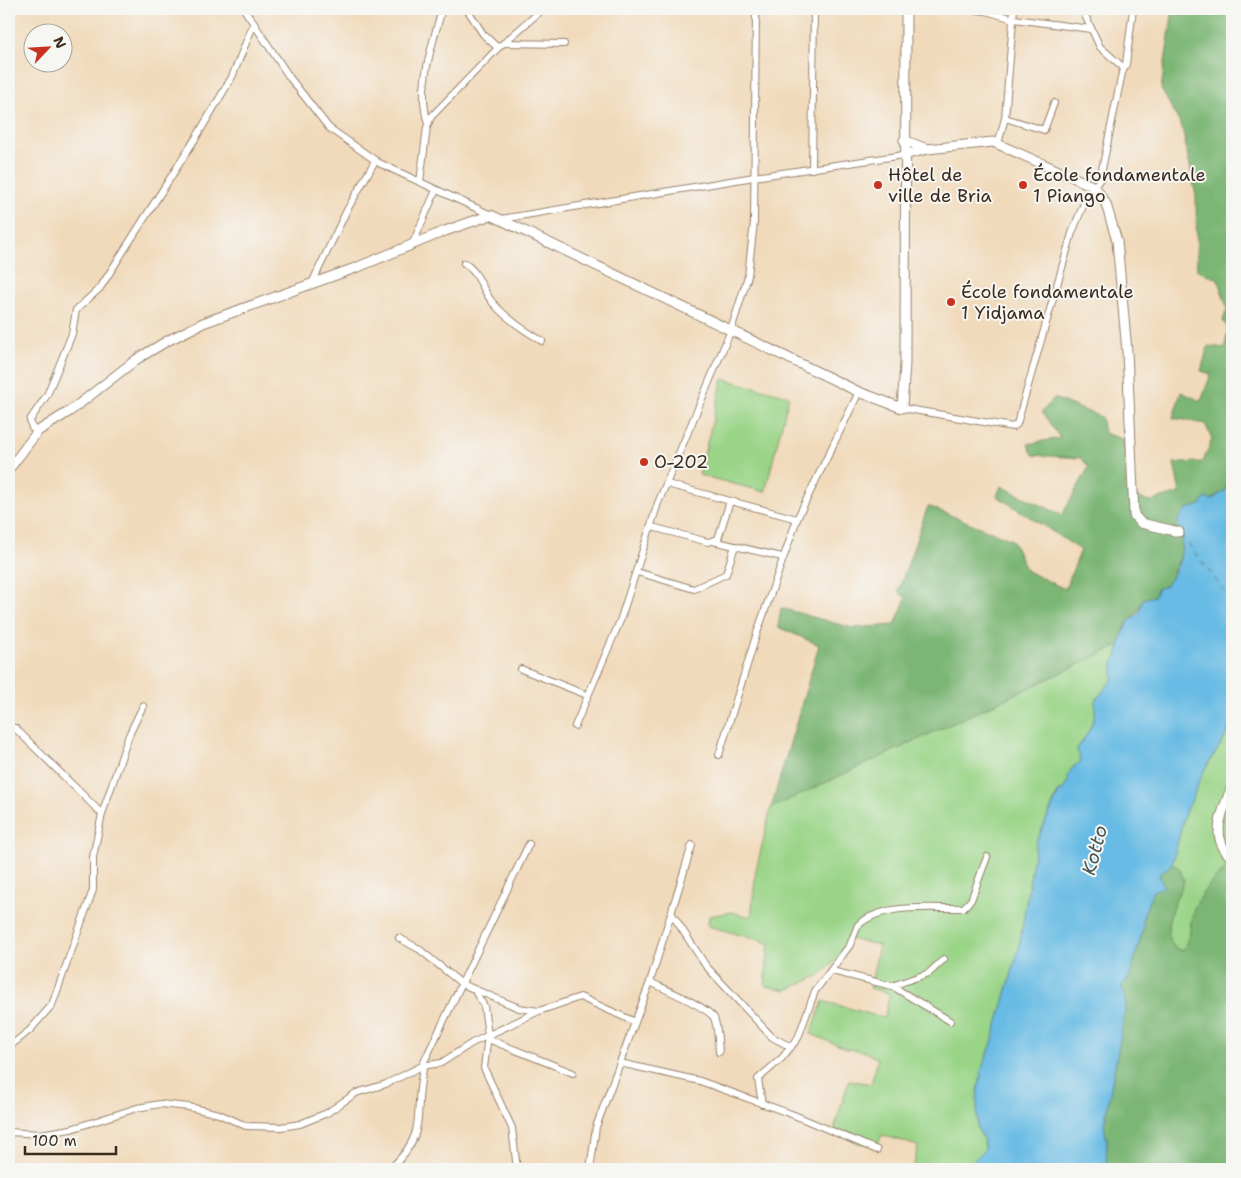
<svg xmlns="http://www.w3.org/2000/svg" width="1241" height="1178" font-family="'Shantell Sans',sans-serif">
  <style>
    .green { fill: #9ad487; stroke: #6a7f52 }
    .forest { fill: #7bb674; stroke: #5b7049 }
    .water { fill: #68bbe4; stroke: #527281 }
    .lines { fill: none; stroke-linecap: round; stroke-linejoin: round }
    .ferry { stroke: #485659; stroke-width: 1; stroke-dasharray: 6 5; stroke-linecap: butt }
    .minor-casing { stroke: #96826c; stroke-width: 8 }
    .major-casing { stroke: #96826c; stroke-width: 11 }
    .minor { stroke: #fff; stroke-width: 6 }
    .major { stroke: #fff; stroke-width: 9 }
    .poi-dot { fill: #c8321e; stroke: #f6f6f2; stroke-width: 2 }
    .labels { text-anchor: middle; stroke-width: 4; stroke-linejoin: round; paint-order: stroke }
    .poi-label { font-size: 18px; fill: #3b2a1e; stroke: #f6f6f2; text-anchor: start }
    .water-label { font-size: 19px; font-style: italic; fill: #485659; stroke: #f6f6f2 }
  </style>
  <rect width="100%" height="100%" fill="#f6f6f2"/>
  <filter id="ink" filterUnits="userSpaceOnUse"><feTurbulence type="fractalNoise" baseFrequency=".02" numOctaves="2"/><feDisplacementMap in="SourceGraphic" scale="10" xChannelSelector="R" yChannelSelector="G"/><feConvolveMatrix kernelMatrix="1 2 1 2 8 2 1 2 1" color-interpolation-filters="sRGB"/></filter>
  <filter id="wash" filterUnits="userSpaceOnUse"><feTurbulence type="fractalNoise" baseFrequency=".0096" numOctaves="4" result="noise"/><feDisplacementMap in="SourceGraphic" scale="20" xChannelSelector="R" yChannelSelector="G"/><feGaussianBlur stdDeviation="1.12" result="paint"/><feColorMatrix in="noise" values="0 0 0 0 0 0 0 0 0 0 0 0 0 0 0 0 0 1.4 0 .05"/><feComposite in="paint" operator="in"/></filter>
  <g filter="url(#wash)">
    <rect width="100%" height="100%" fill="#f1dabb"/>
    <!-- green -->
    <g class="green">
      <path d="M723,379l66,17 -24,96 -66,-17z"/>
      <path d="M1120,645l-3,12 -4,5v17l-18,22c3,18 -8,34 -18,48l4,13 -19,31 -3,-3 -23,52 -17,106 -28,98 -9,22 -5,60 6,10 2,11 -20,20h-52l5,-23 -36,-11 -5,10 -19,-2 -24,-14 15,-49 22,4 7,-25 -15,-8 -16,-2 -36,-15 12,-33 61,17 6,-24 -20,-6 9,-43 -29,-6 -16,24 -16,13 -31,14 -22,-4 4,-43 -61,-17 1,-10 23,-4 19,5 5,-47 15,-62z"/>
      <path d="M1232,719v143c-13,14 -30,27 -37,45 -6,14 -2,32 -13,44 -29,-10 -6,-51 2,-70l-5,-13 -7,-4 14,-55c8,-9 10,-21 15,-32 8,-19 27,-37 31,-58z"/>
    </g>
    <!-- forest -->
    <g class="forest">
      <path d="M1173,9h59v413l-2,12 2,42 -4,5 -2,9 -16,10 -4,-2 -5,7 -7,3 -12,23 1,19 -13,30 -6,7 -6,1 -4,8 -11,3c-4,13 -7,14 -15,23 -5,7 -6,15 -8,23l-349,163 48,-163 -41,-18 3,-19 71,20 43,-3 11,-27 -8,-6 30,-86 84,34 15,31 38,18 16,-39 -84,-54 4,-10 61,29 27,-48 -8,-9 -48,-3 -5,-11 32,-6 -18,-26 12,-14 47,19 3,16 21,7 1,51 22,11 32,-9 -6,-30 29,-1 9,-23 -7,-15 -32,-6 8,-26 20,9 10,-27 -10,-3 7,-25 17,2 3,-20 -5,-7 4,-13 -9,-29 -21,-9 -1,-74 -14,-69 -21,-38z"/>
      <path d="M1232,862v307h-126l1,-29 -3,-14 22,-120 -4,-20 8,-10 13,-47v-13l16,-42 13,-10 7,4 5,13c-8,19 -31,60 -2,70 11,-12 7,-30 13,-44 7,-18 24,-31 37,-45z"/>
    </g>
    <!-- water -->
    <path class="water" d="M1232,476v243c-4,21 -23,39 -31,58 -5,11 -7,23 -15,32l-14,55 -13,10 5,13 -11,4 -10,25v12l-13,48 -8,10 4,20 -22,120 3,14 -1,29h-141l20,-20 -2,-11 -6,-10v-31l5,-29 9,-22 28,-98 17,-106 24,-52 2,2 7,-13 -2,-3 7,-10 7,-4 -4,-13c10,-14 21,-30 18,-48l18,-22v-17l4,-5 6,-25 7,-12 9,-7 4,-14 11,-3 4,-8 6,-1c16,-18 24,-42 13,-65l10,-13 14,-4 5,-7 5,2 15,-10z"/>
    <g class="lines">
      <!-- ferry -->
      <path class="ferry" d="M1181,535l51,66"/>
    </g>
  </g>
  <g filter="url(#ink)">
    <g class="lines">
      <!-- minor casing -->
      <g class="minor-casing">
        <g id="minor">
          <path d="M244,9l46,69 39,50 50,35 112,52"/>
          <path d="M467,9l16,25 15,14"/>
          <path d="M967,9l19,2 28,8 77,10"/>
          <path d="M1082,9l18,38 24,21"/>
          <path d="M504,43l60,1"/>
          <path d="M1005,118l39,12 10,-27"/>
          <path d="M428,123c-12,-35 5,-80 14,-114"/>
          <path d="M998,144l7,-26 9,-109"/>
          <path d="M812,169l2,-160"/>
          <path d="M420,182l7,-55 4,-10 67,-69 45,-39"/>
          <path d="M501,219l253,-42 150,-22"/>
          <path d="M412,245l24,-55"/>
          <path d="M464,263c15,9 18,27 29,40 14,16 31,27 49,38"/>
          <path d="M312,283l35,-73 28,-49"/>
          <path d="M902,408l111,19 4,-3 55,-191 15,-37 13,-17 22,-106 4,-9 7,-55"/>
          <path d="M38,431l-6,-3 -2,-8 17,-25 25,-61 4,-24 24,-22 97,-152 35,-59 22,-54"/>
          <path d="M667,484l130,35"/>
          <path d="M652,527l56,15 10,-3 12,-38"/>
          <path d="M713,541l69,16"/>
          <path d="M637,572l57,17 32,-15 9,-28"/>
          <path d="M521,669l66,26"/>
          <path d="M575,726l45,-105 38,-118 73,-173 17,-54 6,-54 2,-213"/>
          <path d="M9,732l2,-4h4l87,86"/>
          <path d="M719,755l38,-122 40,-114 62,-127"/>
          <path d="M672,914l34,52 66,71 19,10"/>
          <path d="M399,938l20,11 43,35 57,24 20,3 41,-14 55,25"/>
          <path d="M832,971l60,15 58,35"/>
          <path d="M650,982c12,6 58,25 64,36 4,9 4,24 5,34"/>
          <path d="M892,986l37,-13 15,-14"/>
          <path d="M476,993l8,13 4,29 -4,33 28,60 5,41"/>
          <path d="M488,1039l85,34"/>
          <path d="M9,1047l21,-17 22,-25 41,-115v-33l9,-43 27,-79 14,-29"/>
          <path d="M620,1063l80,18 94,34 83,35"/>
          <path d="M422,1066l107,-222"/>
          <path d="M762,1104l-4,-25 24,-21 16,-20 17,-47 35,-46 8,-20c26,-23 73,-16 105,-17l8,-8 16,-43"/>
          <path d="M9,1132l31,2 31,-5 66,-21 23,-4 29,3 30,7 27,12 35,1 19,-3 27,-11 29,-20 30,-9 36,-18 19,-3 31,-20 67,-32"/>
          <path d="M390,1169c42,-39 21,-56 34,-103"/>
          <path d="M590,1169l6,-42 54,-145 42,-137"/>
        </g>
      </g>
      <!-- major casing -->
      <g class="major-casing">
        <g id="major">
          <path d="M904,140l23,9"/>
          <path d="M904,155l24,-6 65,-7 102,45 11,17 11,37 10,110 7,164 7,8 38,9"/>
          <path d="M9,469l29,-38 32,-20 67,-52 30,-18 36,-18 155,-56 87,-36 46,-16 368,177 43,16 3,-44 1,-355"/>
          <path d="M1232,786c-9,25 -24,51 0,72"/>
        </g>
      </g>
      <!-- minor -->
      <use href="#minor" class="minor"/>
      <!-- major -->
      <use href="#major" class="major"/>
    </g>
  </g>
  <!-- markers -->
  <g class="poi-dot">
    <circle cx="878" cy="185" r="5"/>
    <circle cx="1023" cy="185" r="5"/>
    <circle cx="951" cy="302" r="5"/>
    <circle cx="644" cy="462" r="5"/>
  </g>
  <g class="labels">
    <!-- poi labels -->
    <g class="poi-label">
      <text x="888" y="181">Hôtel de<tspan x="888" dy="21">ville de Bria</tspan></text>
      <text x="1033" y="181">École fondamentale<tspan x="1033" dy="21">1 Piango</tspan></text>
      <text x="961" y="298">École fondamentale<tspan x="961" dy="21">1 Yidjama</tspan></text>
      <text x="654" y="468">O-202</text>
    </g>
    <!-- water labels -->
    <g class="water-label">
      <text transform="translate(1094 850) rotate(-75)" y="7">Kotto</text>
    </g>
  </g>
  <!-- margin -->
  <rect width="1241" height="1178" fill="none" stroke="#f6f6f2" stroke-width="30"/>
  <!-- north arrow -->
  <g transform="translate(48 48) rotate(65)"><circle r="24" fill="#f6f6f2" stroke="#aba49d"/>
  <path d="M0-4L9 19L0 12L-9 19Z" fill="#c8321e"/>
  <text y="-8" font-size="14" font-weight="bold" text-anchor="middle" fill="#3b2a1e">N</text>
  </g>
  <!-- scale -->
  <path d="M25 1146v8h91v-8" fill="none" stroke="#3b2a1e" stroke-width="2.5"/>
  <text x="32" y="1146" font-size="15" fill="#3b2a1e" stroke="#f6f6f2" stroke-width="4" paint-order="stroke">100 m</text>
</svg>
